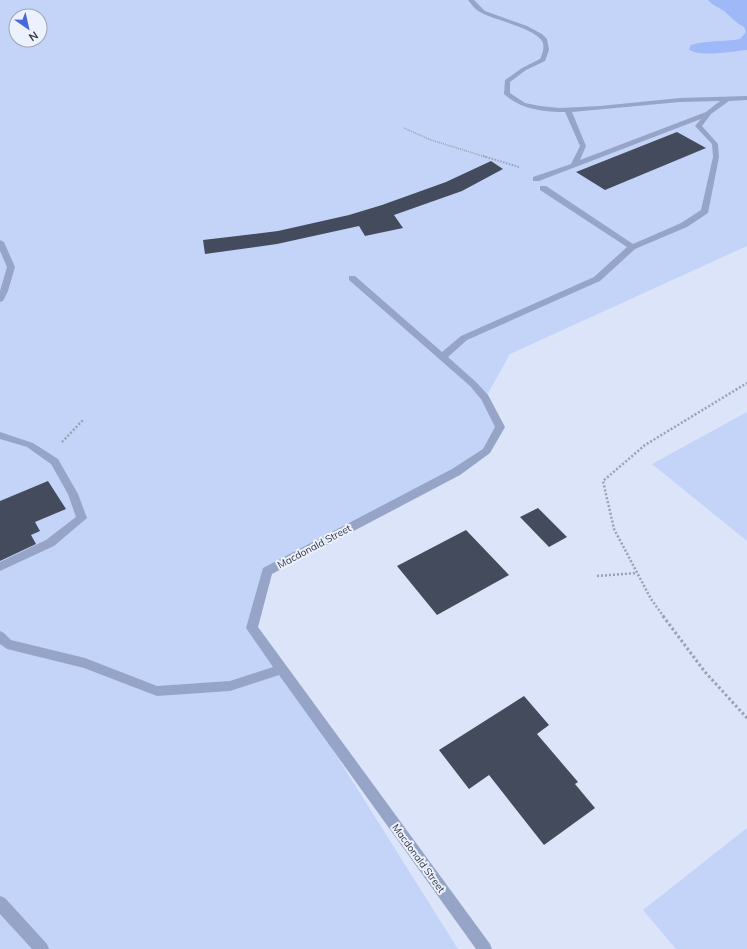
<svg xmlns="http://www.w3.org/2000/svg" width="747" height="949" font-family="Mulish,sans-serif">
  <style>
    .green { fill: #c4d4f9; fill-rule: evenodd }
    .water { fill: #9fb8f7 }
    .building { fill: #444b5c }
    .lines { fill: none; stroke-linecap: round; stroke-linejoin: round }
    .path-far3 { stroke: #9aa1b1; stroke-width: 1.5; stroke-dasharray: 1 1; stroke-linecap: butt }
    .path-far2 { stroke: #9aa1b1; stroke-width: 2; stroke-dasharray: 1.5 1.5; stroke-linecap: butt }
    .path-far1 { stroke: #9aa1b1; stroke-width: 2.5; stroke-dasharray: 2 2; stroke-linecap: butt }
    .path { stroke: #9aa1b1; stroke-width: 3; stroke-dasharray: 2.5 2.5; stroke-linecap: butt }
    .minor { fill: #96a4c7; fill-rule: evenodd }
    .labels { text-anchor: middle; stroke-width: 4; stroke-linejoin: round; paint-order: stroke }
    .street-label { font-size: 10px; fill: #33373f; stroke: #ecf1fe }
  </style>
  <rect width="100%" height="100%" fill="#dbe4f9"/>
  <!-- green -->
  <g class="green">
    <path d="M0,0h747v246l-237,108 -24,43 14,30 -13,24 -220,120 -15,57 30,41 176,280h-458zM16,16h24v24h-24z"/>
    <path d="M747,412v129l-95,-77z"/>
    <path d="M747,828v121h-71l-33,-39z"/>
  </g>
  <!-- water -->
  <path class="water" d="M708,0h39v50c-12,1 -50,8 -58,-1l2,-4c15,-5 32,-3 49,-6l6,-7 -2,-5c-8,-4 -13,-10 -20,-16 -6,-4 -12,-6 -16,-11z"/>
  <!-- building -->
  <g class="building">
    <path d="M677,132l29,16 -101,42 -29,-18z"/>
    <path d="M491,161l12,8 -41,22 -68,24 9,13 -38,8 -6,-10 -82,18 -72,10 -2,-14 75,-9 71,-16 33,-10 64,-23z"/>
    <path d="M48,481l18,28 -31,13 5,9 -9,4 5,9 -36,17v-60z"/>
    <path d="M538,508l29,29 -18,10 -29,-30z"/>
    <path d="M466,530l43,45 -72,40 -40,-49z"/>
    <path d="M524,696l25,29 -12,9 41,48 -3,2 20,24 -51,37 -55,-70 -20,14 -30,-39z"/>
  </g>
  <g class="lines">
    <!-- path-far3 -->
    <path class="path-far3" d="M404,128l27,12 55,17"/>
    <!-- path-far2 -->
    <path class="path-far2" d="M483,156l36,11"/>
    <!-- path-far1 -->
    <g class="path-far1">
      <path d="M62,442l21,-22"/>
      <path d="M597,576l40,-3"/>
      <path d="M664,617l-13,-18 -37,-70 -11,-48 42,-36 102,-62"/>
    </g>
    <!-- path -->
    <path class="path" d="M663,616l42,56 42,46"/>
    <!-- minor -->
    <g class="minor">
      <path d="M468,0h6l11,11 42,15 15,8 5,5 2,11 -4,11 -19,9 -16,12v11l15,10 15,3 19,2 41,-2 80,-8 67,-2v4l-18,1 -18,13 -9,12 16,18 1,13 -11,56 -21,14 -52,22 -35,32 -133,59 -19,17 28,25 12,13 17,32 -15,26 -30,22 -188,99 -14,53 232,317 2,5h-16l-197,-274 -49,16 -73,5 -73,-28 -77,-19 -7,-5v-13l4,2 7,7 74,18 72,28 73,-5 43,-14 -27,-39 17,-60 189,-99 31,-20 12,-22 -14,-28 -11,-13 -121,-106v-4h6l87,76 19,-16 133,-59 33,-30 -87,-57v-4h6l87,58 48,-21 20,-13 12,-53 -1,-13 -17,-18 6,-7 -162,62h-6v-4l38,-13 9,-18 -15,-34c-21,0 -45,-3 -61,-18l1,-14 17,-12 18,-9c3,-6 5,-13 2,-18 -8,-13 -47,-21 -60,-28 -6,-2 -10,-8 -14,-13zM720,101l-14,11 -126,48 6,-14 -14,-34 108,-10z"/>
      <path d="M0,240l4,2 11,25 -7,24 -5,10 -3,1v-11l7,-24 -7,-16z"/>
      <path d="M0,432l33,11 25,16 20,35 9,24 -33,28 -54,25v-9l46,-22 30,-23 -8,-23 -17,-30 -24,-17 -27,-8z"/>
      <path d="M0,896l5,2 42,46 2,5h-17l-32,-35z"/>
    </g>
  </g>
  <g class="labels">
    <!-- street labels -->
    <g class="street-label">
      <text transform="translate(314 546) rotate(-28)" y="4">Macdonald Street</text>
      <text transform="translate(419 858) rotate(54)" y="4">Macdonald Street</text>
    </g>
  </g>
  <!-- north arrow -->
  <g transform="translate(28 28) rotate(146)"><circle r="19" fill="#ecf1fe" stroke="#a2a7b2"/>
  <path d="M0-3L7 15L0 10L-7 15Z" fill="#4769dc"/>
  <text y="-6" font-size="11" font-weight="bold" text-anchor="middle" fill="#33373f">N</text>
  </g>
</svg>
